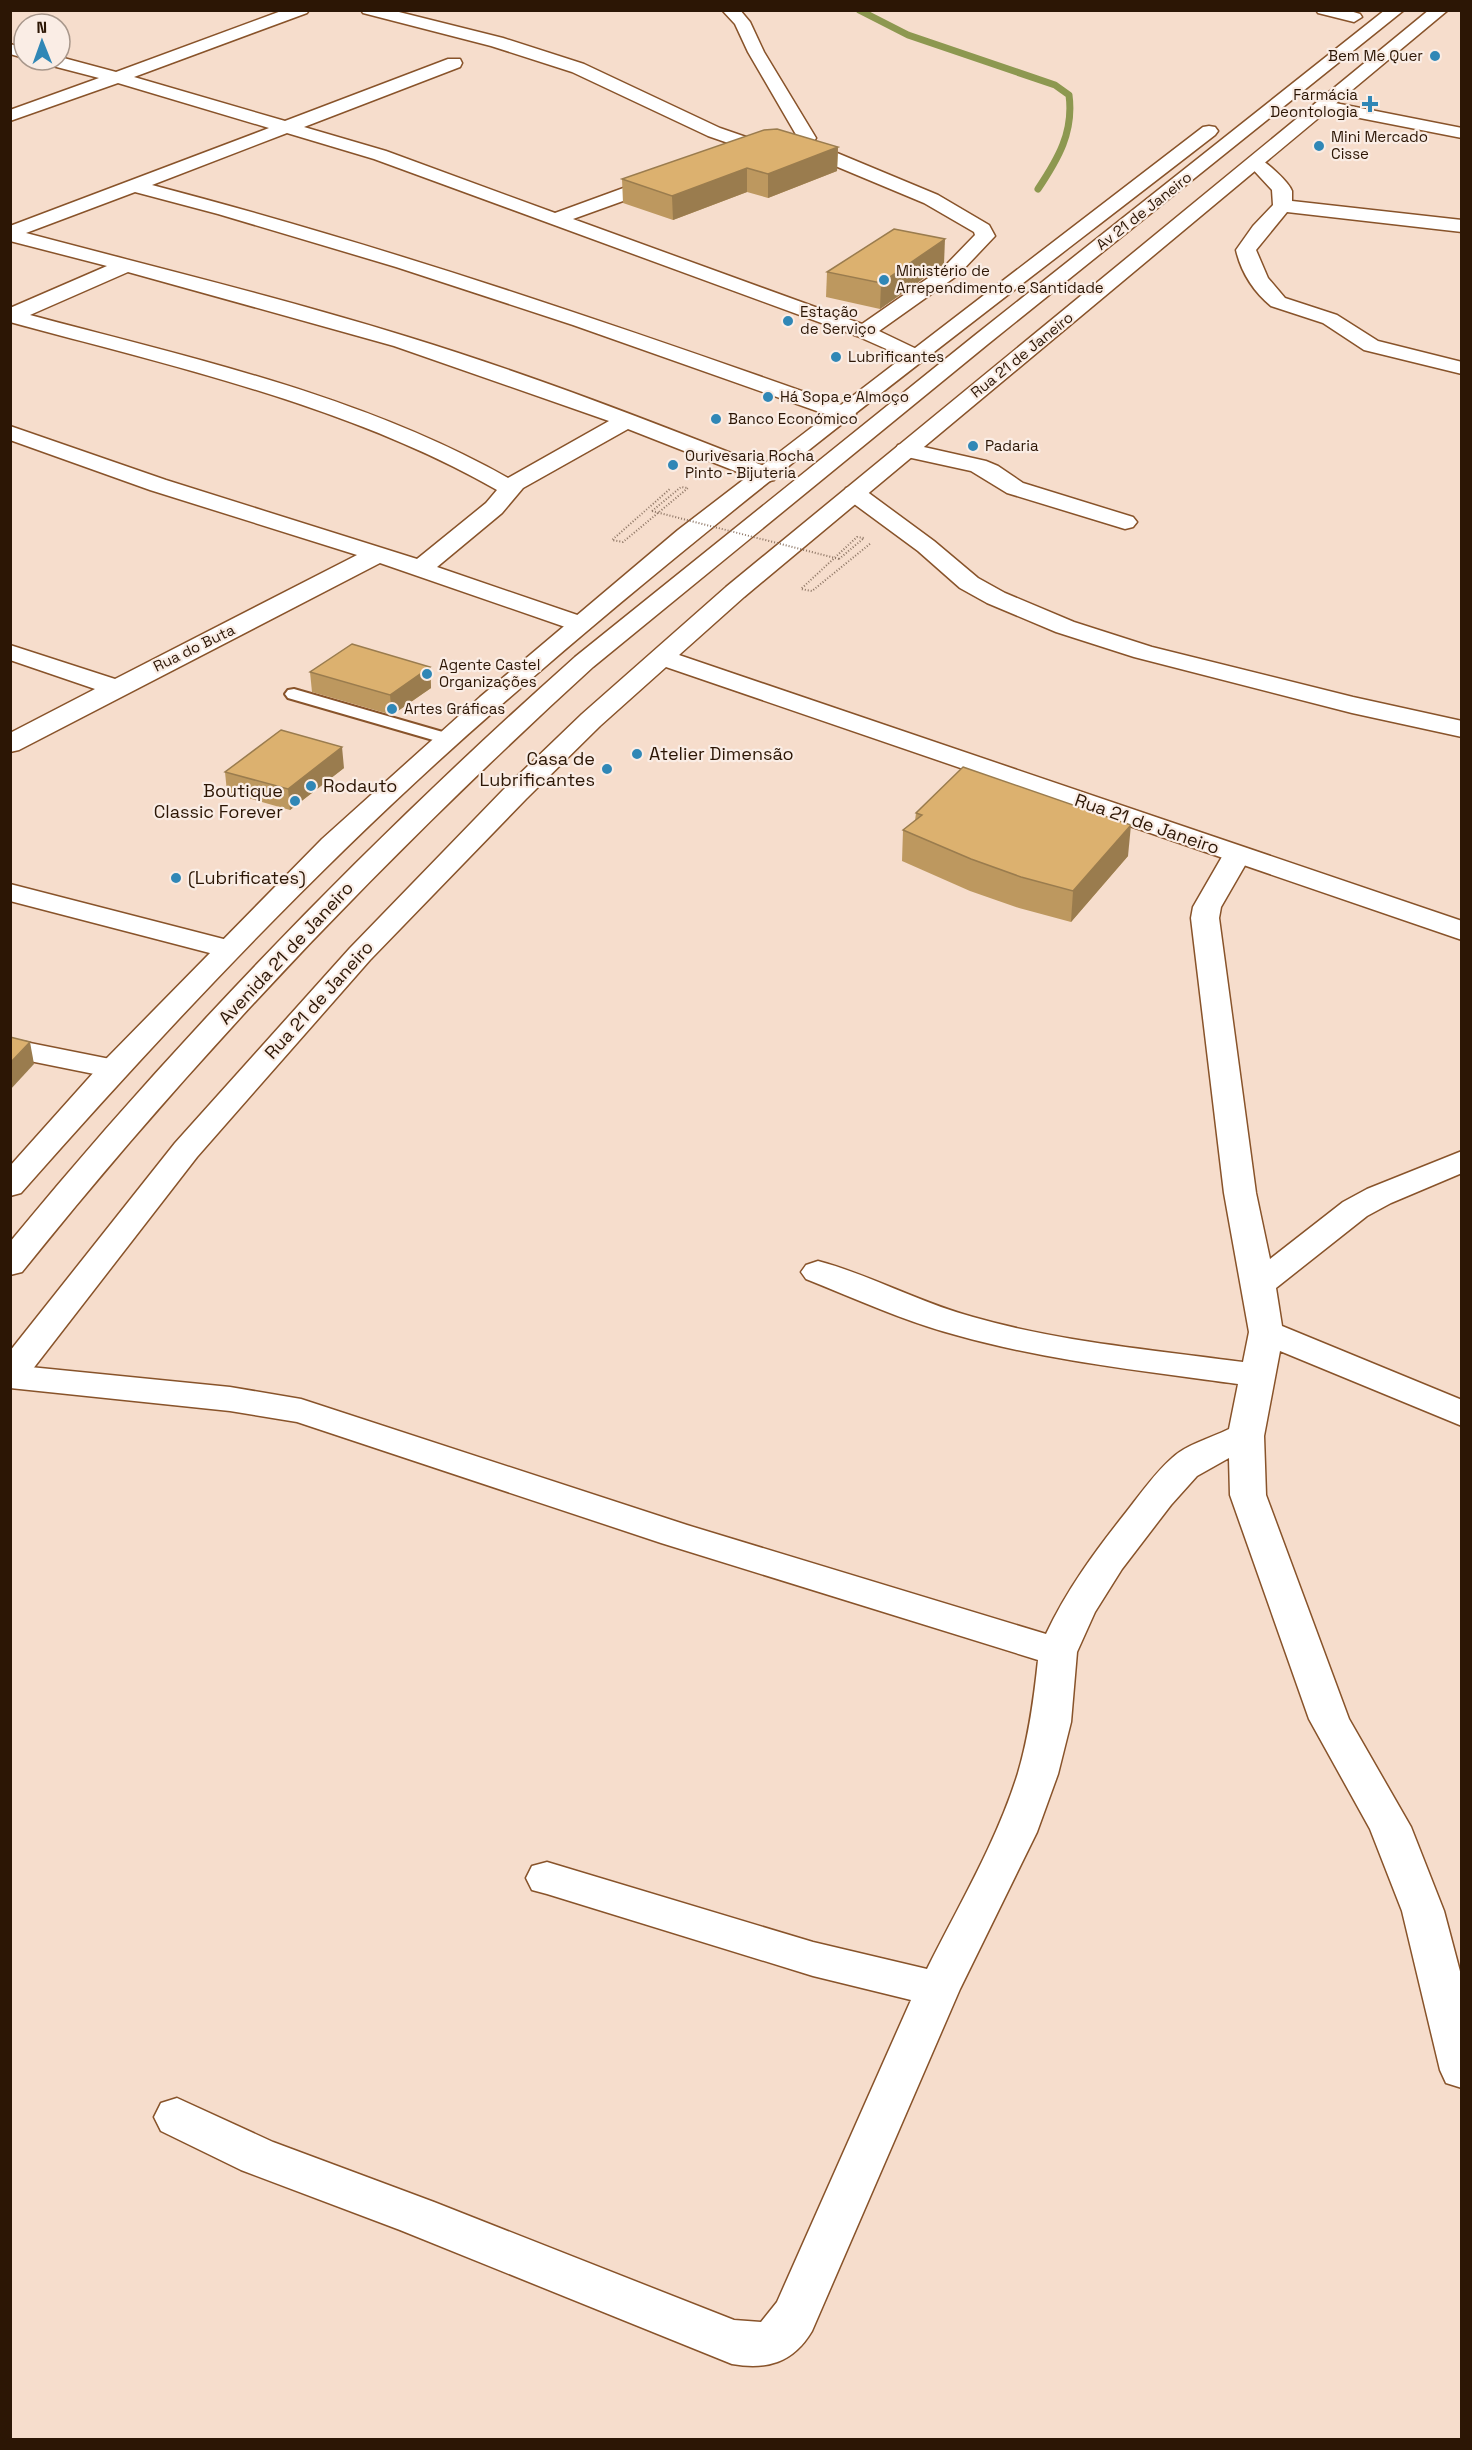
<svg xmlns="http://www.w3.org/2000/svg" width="1472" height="2450" font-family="'Space Grotesk',sans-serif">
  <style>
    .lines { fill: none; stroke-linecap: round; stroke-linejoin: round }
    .stream { stroke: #8d9850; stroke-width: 7 }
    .service-casing { stroke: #88532a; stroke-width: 4 }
    .minor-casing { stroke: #88532a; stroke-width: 3 }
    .tertiary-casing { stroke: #88532a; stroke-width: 3 }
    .primary-casing { stroke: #88532a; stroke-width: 3 }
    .path { stroke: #8d7564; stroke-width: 2; stroke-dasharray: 1 2; stroke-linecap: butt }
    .service { fill: #fff; fill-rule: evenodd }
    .minor { fill: #fff; fill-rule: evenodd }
    .tertiary { fill: #fff; fill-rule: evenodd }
    .primary { fill: #fff; fill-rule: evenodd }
    .path-bridge { stroke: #8d7564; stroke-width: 2; stroke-dasharray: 1 2; stroke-linecap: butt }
    .wall { fill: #bd985f }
    .shaded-wall { fill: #9a7c4e }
    .building { fill: #dcb16f; stroke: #9a7c4e; stroke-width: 1.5 }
    .poi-dot { fill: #3087b6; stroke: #faede5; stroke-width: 2 }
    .labels { text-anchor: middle; stroke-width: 4.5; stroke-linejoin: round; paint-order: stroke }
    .far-poi-label { font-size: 15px; fill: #2c1605; stroke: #faede5; text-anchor: start }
    .far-street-label { font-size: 15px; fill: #2c1605; stroke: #faede5 }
    .poi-label { font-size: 18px; fill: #2c1605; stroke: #faede5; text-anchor: start }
    .street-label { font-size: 18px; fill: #2c1605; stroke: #faede5 }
  </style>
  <rect width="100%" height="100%" fill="#f6ddcc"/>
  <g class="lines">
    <!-- stream -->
    <path class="stream" d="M859,10l49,25 147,50 14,10c5,37 -11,64 -31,94"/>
    <!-- service casing -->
    <g class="service-casing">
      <path id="service" d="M294,689l159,46 3,4 -3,4 -6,1 -159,-46 -3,-4 3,-4z"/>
    </g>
    <!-- minor casing -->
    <g class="minor-casing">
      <g id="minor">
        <path d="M284,10h25l-2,3 -173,64 151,44 163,-62h12l2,4 -2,4 -156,60 82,24 169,62 104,-38h14l2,4 -2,4 -100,36 289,105 82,-57 31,-32 -1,-3 -50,-29 -127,-53 -36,1 -27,-6 -26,-9 -136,-64 -81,-26 -128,-33 -2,-3h30l112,28 81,26 136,64 26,9 15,4 34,-2 3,-1 -50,-86 -13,-28 -13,-14h18l10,12 14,30 52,86 -3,5 125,52 51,30 6,11 -37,39 -79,56 46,22 4,4 -4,4 -7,2 -61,-27 -483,-177 -87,-26 -135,52c238,62 469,142 701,224l3,5 -3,5 -8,2 -272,-96 -177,-58 -178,-53 -83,-22 -109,41c128,34 256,65 382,104 124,38 245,85 366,133l3,5 -3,5 -8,2 -8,-2 -130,-51 -105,59 -21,25 -65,54 152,52 3,5 -3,5 -9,2 -9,-2 -191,-66 -361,187 -9,2v-19l85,-44 -85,-29v-15l105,34 242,-124 -207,-65 -140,-50v-14l156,54 251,79 69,-56 11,-13c-149,-85 -322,-123 -487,-168v-14l97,-42 -97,-25v-15l259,-98 -151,-45 -108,38v-11l89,-32 -54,-14 -2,-4h17v-3l56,15zM128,272l266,74 215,75 -101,57c-147,-83 -317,-120 -478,-163z"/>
        <path d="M1316,10h31l13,4 2,3 -8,5 -36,-9z"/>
        <path d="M10,44l14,4v10l-14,-4z"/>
        <path d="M1325,101l137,27v10l-143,-28 -3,-4 3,-4z"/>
        <path d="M1256,157c9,3 33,25 36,34 0,2 0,9 0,10l170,19v12l-175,-20 -31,38 12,28 17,20 52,17 41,26 84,21v12l-98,-24 -41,-27 -52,-17c-17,-14 -30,-34 -35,-56l17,-24 20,-21 -1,-15 -25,-27 3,-4z"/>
        <path d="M906,443l80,18 12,5 25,17 110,34 4,5 -4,5 -8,2 -118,-36 -36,-22 -73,-16 -3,-5 3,-5z"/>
        <path d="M854,486l8,2 72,53 44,37 27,15 69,29 78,25 201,50 109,24v16l-110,-24 -218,-56 -78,-25 -69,-29 -27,-15 -42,-37 -72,-53 -3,-5 3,-5z"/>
        <path d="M1237,847l10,2 4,6 -30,52 -2,11 37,275 14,66 73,-57 24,-13 95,-38v22l-71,30 -24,13 -91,72 6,38 180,74v26l-182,-75 -16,85 2,59 83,224 62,108 33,84 18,68v109l-16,-5 -6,-13 -38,-159 -32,-82 -61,-110 -79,-224 -1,-37 -32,18 -26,29 -49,64 -27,43 -18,40 -6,70 -13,52 -21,58 -77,157 -148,342c-19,32 -45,39 -80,33l-332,-134 -159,-60 -80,-39 -7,-14 7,-14 16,-5 96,44 161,60 300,118 27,2 16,-20 134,-302 -98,-24 -266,-82 -15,-4 -6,-12 6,-12 15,-4 266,80 114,27c32,-64 70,-128 91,-196 11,-37 16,-75 20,-113l-377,-117 -364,-121 -67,-11 -220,-23v-23l220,22 71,12 386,126 359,109c21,-45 50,-84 81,-123 14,-18 28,-38 45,-53 15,-14 39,-20 57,-29l9,-45c-94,-13 -190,-23 -282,-49 -52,-14 -100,-36 -150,-56l-5,-7 5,-7 12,-4c53,14 102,42 155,56 87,25 180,33 270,45l6,-30 -25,-139 -33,-275 2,-11 30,-52 4,-6z"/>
        <path d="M10,884l229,59 5,6 -5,6 -10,3 -219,-57z"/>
        <path d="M10,1039l115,23 4,7 -4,7 -11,2 -104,-21z"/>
      </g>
    </g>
    <!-- tertiary casing -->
    <g class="tertiary-casing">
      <path id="tertiary" d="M1429,10h19l-704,587 -65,58 783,266v19l-796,-273 -66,59 -74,73 -156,161 -173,197 -175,226 -12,3v-35l165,-208 175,-195 156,-161 76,-73 144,-127z"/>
    </g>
    <!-- primary casing -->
    <g class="primary-casing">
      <g id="primary">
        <path d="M1385,10h19l-416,334 -395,323c-205,187 -398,389 -571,605l-12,3v-33c172,-209 363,-405 565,-585l399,-321z"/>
        <path d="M1209,126l6,1 3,4 -3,4c-241,187 -486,370 -715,571 -172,150 -328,316 -479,487l-11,3v-30l93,-104 219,-223 158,-142 198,-167 525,-403z"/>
      </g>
    </g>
    <!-- path -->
    <g class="path">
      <path d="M652,511l29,-24 7,1 -65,54 -11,-2 59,-52"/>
      <path d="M839,559l25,-21 -7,-1 -56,52 11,2 59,-48"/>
    </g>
    <!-- service -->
    <use href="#service" class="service"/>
    <!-- minor -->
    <use href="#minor" class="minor"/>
    <!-- tertiary -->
    <use href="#tertiary" class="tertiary"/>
    <!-- primary -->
    <use href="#primary" class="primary"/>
    <!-- path-bridge -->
    <path class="path-bridge" d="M652,511l187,48"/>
  </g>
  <!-- wall -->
  <g class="wall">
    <path d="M838,147l-1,24 -69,27 -21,-6 -74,28 -50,-17 -1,-24z"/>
    <path d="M944,264l-64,45 -54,-12 1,-25z"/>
    <path d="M430,667l1,21 -39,27 -80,-23 -2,-20z"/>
    <path d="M344,768l-54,42 -63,-18 -2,-20z"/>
    <path d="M916,813l212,43 -57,66 -52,-14 -49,-17 -68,-30 1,-31 12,-9z"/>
  </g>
  <!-- shaded-wall -->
  <g class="shaded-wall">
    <path d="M838,147l-1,24 -69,27v-24z"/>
    <path d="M747,168v24l-74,28 -1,-24z"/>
    <path d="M945,239l-1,25 -64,45 1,-26z"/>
    <path d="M430,667l1,21 -39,27 -2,-20z"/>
    <path d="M342,747l2,21 -54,42 -2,-21z"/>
    <path d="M1131,825l-3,31 -57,66 2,-31z"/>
    <path d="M30,1042l4,22 -24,26v-27z"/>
  </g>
  <!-- building -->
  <g class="building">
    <path d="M777,129l61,18 -70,27 -21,-6 -75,28 -50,-17 142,-49z"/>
    <path d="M894,229l51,10 -64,44 -54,-11z"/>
    <path d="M352,644l78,23 -40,28 -80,-23z"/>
    <path d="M281,730l61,17 -54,42 -63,-17z"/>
    <path d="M963,767l168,58 -58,66 -52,-14 -50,-18 -68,-29 19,-15 -6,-2z"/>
    <path d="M10,1037l20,5 -20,21z"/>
  </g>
  <!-- markers -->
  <g class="poi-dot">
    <circle cx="1435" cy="56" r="6"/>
    <path d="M1367 95h6v6h6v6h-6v6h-6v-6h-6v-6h6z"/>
    <circle cx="1319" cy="146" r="6"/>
    <circle cx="884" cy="280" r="6"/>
    <circle cx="788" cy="321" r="6"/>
    <circle cx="836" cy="357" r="6"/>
    <circle cx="768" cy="397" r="6"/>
    <circle cx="716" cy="419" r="6"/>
    <circle cx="973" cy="446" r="6"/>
    <circle cx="673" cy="465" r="6"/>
    <circle cx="427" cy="674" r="6"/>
    <circle cx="392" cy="709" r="6"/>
    <circle cx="637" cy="754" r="6"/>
    <circle cx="607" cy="769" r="6"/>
    <circle cx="311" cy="786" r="6"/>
    <circle cx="295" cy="801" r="6"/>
    <circle cx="176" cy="878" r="6"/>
  </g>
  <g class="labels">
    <!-- far-poi labels -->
    <g class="far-poi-label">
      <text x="1423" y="61" text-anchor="end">Bem Me Quer</text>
      <text x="1358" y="100" text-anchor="end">Farmácia<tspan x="1358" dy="17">Deontologia</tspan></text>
      <text x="1331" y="142">Mini Mercado<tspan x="1331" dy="17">Cisse</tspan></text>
      <text x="896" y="276">Ministério de<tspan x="896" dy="17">Arrependimento e Santidade</tspan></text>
      <text x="800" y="317">Estação<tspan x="800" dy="17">de Serviço</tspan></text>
      <text x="848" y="362">Lubrificantes</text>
      <text x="780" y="402">Há Sopa e Almoço</text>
      <text x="728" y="424">Banco Económico</text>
      <text x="985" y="451">Padaria</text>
      <text x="685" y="461">Ourivesaria Rocha<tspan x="685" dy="17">Pinto - Bijuteria</tspan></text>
      <text x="439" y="670">Agente Castel<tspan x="439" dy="17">Organizações</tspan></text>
      <text x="404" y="714">Artes Gráficas</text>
    </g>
    <!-- far-street labels -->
    <g class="far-street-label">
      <text transform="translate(1144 211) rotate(-38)" y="5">Av 21 de Janeiro</text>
      <text transform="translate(1022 355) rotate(-39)" y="5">Rua 21 de Janeiro</text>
      <text transform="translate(194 648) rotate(-26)" y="5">Rua do Buta</text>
    </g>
    <!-- poi labels -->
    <g class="poi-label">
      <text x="649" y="760">Atelier Dimensão</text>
      <text x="595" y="765" text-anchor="end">Casa de<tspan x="595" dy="21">Lubrificantes</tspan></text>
      <text x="323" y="792">Rodauto</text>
      <text x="283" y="797" text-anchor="end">Boutique<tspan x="283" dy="21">Classic Forever</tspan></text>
      <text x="188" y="884">(Lubrificates)</text>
    </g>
    <!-- street labels -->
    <g class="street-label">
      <text transform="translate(1147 824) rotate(19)" y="6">Rua 21 de Janeiro</text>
      <text transform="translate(286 953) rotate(-47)" y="6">Avenida 21 de Janeiro</text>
      <text transform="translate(319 1000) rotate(-48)" y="6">Rua 21 de Janeiro</text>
    </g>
  </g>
  <!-- border -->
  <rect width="1472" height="2450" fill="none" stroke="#2c1605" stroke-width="24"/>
  <!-- north arrow -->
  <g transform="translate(42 42) rotate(359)"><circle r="28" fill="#faede5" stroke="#a8978b" stroke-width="1.5"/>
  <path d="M0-4.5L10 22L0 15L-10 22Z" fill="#3087b6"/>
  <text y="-9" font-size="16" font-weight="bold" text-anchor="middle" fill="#2c1605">N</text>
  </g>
</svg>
